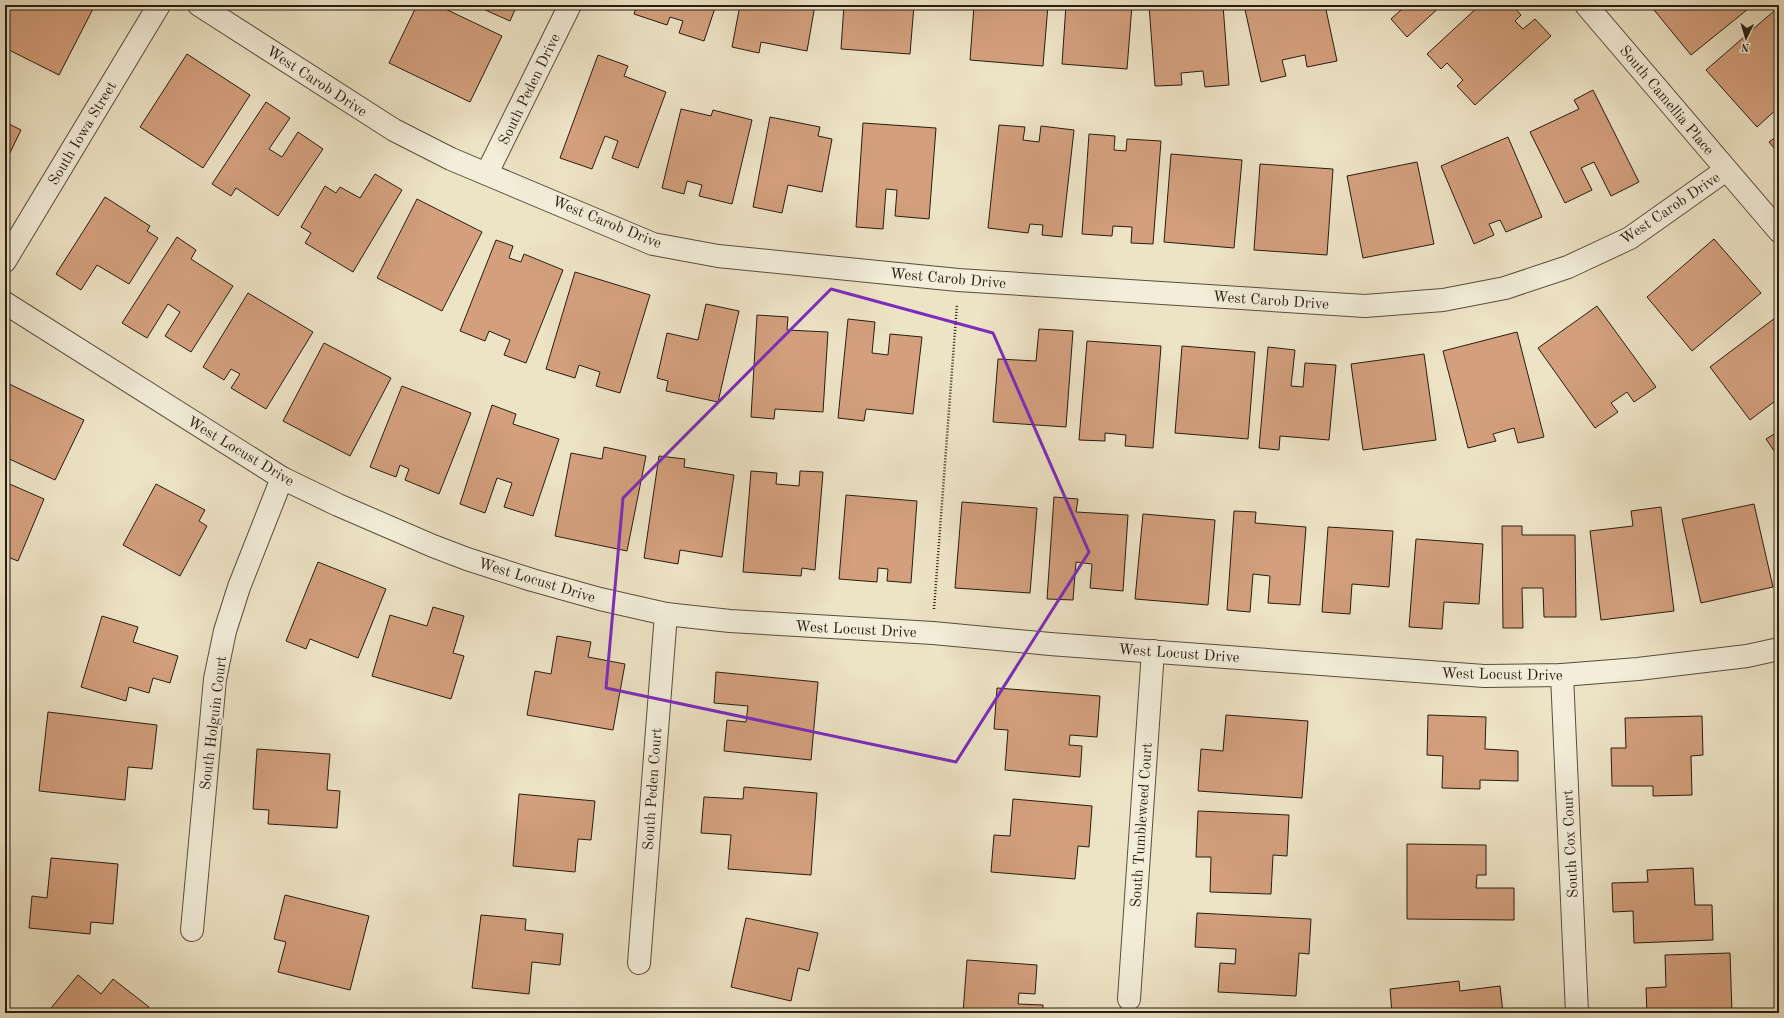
<svg xmlns="http://www.w3.org/2000/svg" width="1784" height="1018" font-family="'Old Standard TT',serif">
  <style>
    .building { fill: #d39f7d; stroke: #271d10 }
    .lines { fill: none; stroke-linecap: round; stroke-linejoin: round }
    .minor-casing { stroke: #584e3d; stroke-width: 24 }
    .path { stroke: #271d10; stroke-width: 2.5; stroke-dasharray: 1 2; stroke-linecap: butt }
    .minor { stroke: #f3edd9; stroke-width: 22 }
    .marked { fill: none; stroke: #7b2cbf; stroke-width: 3; stroke-linejoin: round }
    .labels { text-anchor: middle; stroke-width: 4; stroke-linejoin: round; paint-order: stroke }
    .street-label { font-size: 15px; fill: #271d10; stroke: #f3edd9 }
  </style>
  <rect width="100%" height="100%" fill="#ede3c5"/>
  <filter id="stains"><feTurbulence type="fractalNoise" baseFrequency=".005" numOctaves="4"/><feColorMatrix values="0 0 0 0 .2 0 0 0 0 .09 0 0 0 0 .02 0 0 0 .5 -.17"/></filter>
  <radialGradient id="worn" r=".72"><stop offset=".6" stop-color="#630" stop-opacity="0"/><stop offset="1" stop-color="#630" stop-opacity=".3"/></radialGradient>
  <!-- building -->
  <g class="building">
    <path d="M11,5h84l-36,70 -54,-27v-31z"/>
    <path d="M417,5h20l65,31 -32,66 -81,-39z"/>
    <path d="M474,5h43l-7,16z"/>
    <path d="M637,5h79l-12,36 -25,-8 4,-12 -13,-4 -3,8 -33,-11z"/>
    <path d="M740,5h75l-8,46 -46,-9 -2,11 -27,-6z"/>
    <path d="M844,5h70l-4,49 -69,-5z"/>
    <path d="M974,5h74l-5,61 -73,-6z"/>
    <path d="M1066,5h66l-5,64 -65,-5z"/>
    <path d="M1149,5h74l6,80 -24,2 -2,-16 -22,2 1,12 -27,1z"/>
    <path d="M1244,5h81l12,56 -30,6 -2,-12 -23,5 4,16 -25,6z"/>
    <path d="M1398,5h44l-35,32 -16,-18 11,-10z"/>
    <path d="M1480,5h32l9,10 -6,6 8,8 12,-10 16,17 -76,69 -18,-19 6,-6 -16,-17 -6,6 -14,-15z"/>
    <path d="M1650,5h103l-62,50z"/>
    <path d="M1774,11l5,5v91l-22,20 -51,-57z"/>
    <path d="M187,54l63,41 -47,73 -63,-41z"/>
    <path d="M598,55l30,11 -4,10 42,16 -28,76 -26,-10 6,-17 -13,-5 -13,33 -32,-11z"/>
    <path d="M1593,90l46,92 -28,14 -17,-34 -13,6 11,22 -27,13 -35,-71 49,-23 -5,-9z"/>
    <path d="M266,102l24,16 -21,31 13,8 16,-25 25,17 -45,67 -42,-28 -5,8 -19,-12z"/>
    <path d="M681,109l30,7 2,-6 39,10 -20,84 -33,-8 3,-11 -15,-4 -3,13 -22,-6z"/>
    <path d="M770,117l50,10 -2,9 14,3 -10,53 -34,-7 -6,28 -29,-6z"/>
    <path d="M5,122l16,8 -16,33z"/>
    <path d="M863,123l73,5 -7,91 -34,-3 2,-26 -11,-1 -3,40 -27,-2z"/>
    <path d="M999,125l26,2 -2,13 16,2 2,-16 33,4 -12,107 -20,-2 1,-10 -13,-1 -2,9 -40,-5z"/>
    <path d="M1089,134l26,2 -1,14 12,1 1,-12 34,2 -8,103 -22,-1 1,-16 -19,-1 -1,10 -30,-2z"/>
    <path d="M1779,135v19l-10,-12z"/>
    <path d="M1508,137l34,80 -36,15 -6,-12 -11,4 5,11 -20,9 -33,-78z"/>
    <path d="M1171,154l71,6 -8,88 -70,-6z"/>
    <path d="M1417,162l17,82 -71,14 -16,-82z"/>
    <path d="M1260,164l73,5 -6,86 -73,-5z"/>
    <path d="M375,174l27,16 -49,82 -48,-29 6,-10 -10,-6 24,-41 11,7 4,-6 20,11z"/>
    <path d="M105,197l45,29 -3,5 11,7 -29,46 -32,-19 -16,25 -25,-16z"/>
    <path d="M417,199l65,33 -40,79 -65,-33z"/>
    <path d="M177,237l19,13 -5,9 42,27 -42,66 -26,-16 15,-24 -12,-8 -21,34 -25,-15z"/>
    <path d="M1714,239l47,54 -69,58 -45,-54z"/>
    <path d="M496,240l17,6 -4,12 12,4 3,-8 39,16 -37,93 -22,-8 6,-15 -21,-9 -4,10 -25,-10z"/>
    <path d="M575,272l75,23 -30,98 -24,-7 4,-14 -21,-7 -4,13 -29,-9z"/>
    <path d="M248,293l65,39 -47,77 -35,-21 9,-14 -9,-5 -7,11 -21,-13z"/>
    <path d="M706,304l33,7 -21,91 -52,-11 2,-10 -11,-3 10,-45 31,7z"/>
    <path d="M1597,306l59,81 -22,15 -7,-10 -16,11 7,9 -23,16 -57,-80z"/>
    <path d="M757,315l31,2 -1,13 41,2 -5,80 -48,-3 -1,10 -23,-2z"/>
    <path d="M1779,315v83l-29,22 -40,-53z"/>
    <path d="M848,319l27,3 -3,31 16,2 2,-21 32,3 -9,77 -47,-5 -2,12 -26,-3z"/>
    <path d="M1039,329l34,2 -7,96 -73,-5 5,-63 38,2z"/>
    <path d="M1517,332l27,105 -26,6 -4,-15 -21,6 3,7 -28,7 -25,-97z"/>
    <path d="M1087,341l74,5 -8,102 -28,-2 1,-11 -21,-2v8l-26,-1z"/>
    <path d="M324,343l67,35 -41,78 -67,-35z"/>
    <path d="M1182,346l73,6 -7,87 -73,-6z"/>
    <path d="M1268,347l27,3 -4,36 12,1 2,-24 31,2 -7,75 -49,-4 -1,14 -20,-2z"/>
    <path d="M1424,354l12,86 -73,10 -12,-86z"/>
    <path d="M5,382l79,38 -29,60 -50,-23z"/>
    <path d="M402,386l69,27 -32,81 -34,-14 4,-11 -9,-4 -4,12 -26,-10z"/>
    <path d="M492,405l24,9 -3,10 46,15 -26,77 -29,-9 8,-24 -15,-5 -12,35 -25,-9z"/>
    <path d="M1779,431v27l-13,-19z"/>
    <path d="M604,447l42,9 -19,95 -72,-15 16,-83 31,6z"/>
    <path d="M659,456l26,3 -1,8 50,8 -12,82 -42,-7 -2,14 -34,-6z"/>
    <path d="M751,471l26,2 -1,11 23,2 1,-15 23,1 -8,98 -13,-2 -1,8 -58,-4z"/>
    <path d="M5,482l39,17 -26,62 -13,-5z"/>
    <path d="M156,484l49,26 -6,11 8,5 -27,50 -57,-31z"/>
    <path d="M846,495l71,6 -6,82 -24,-2 1,-12 -10,-1 -1,14 -38,-3z"/>
    <path d="M1054,497l24,2 -2,13 52,3 -5,76 -33,-3 2,-24 -16,-2 -3,38 -26,-1z"/>
    <path d="M962,502l75,6 -7,85 -75,-5z"/>
    <path d="M1754,504l19,83 -72,16 -19,-84z"/>
    <path d="M1661,507l13,104 -73,9 -11,-89 43,-5 -2,-15z"/>
    <path d="M1234,511l22,1 -1,11 51,4 -6,78 -32,-2 2,-27 -17,-2 -3,38 -23,-2z"/>
    <path d="M1143,514l72,6 -7,85 -73,-6z"/>
    <path d="M1502,526h20v9h53l1,82h-32l-1,-29h-21l1,40h-20z"/>
    <path d="M1328,527l65,4 -4,56 -37,-3 -2,30 -28,-2z"/>
    <path d="M1416,539l67,5 -4,60 -35,-2 -2,27 -33,-2z"/>
    <path d="M318,562l68,27 -28,69 -48,-19 -4,10 -20,-8z"/>
    <path d="M433,607l31,9 -11,37 11,3 -13,43 -79,-23 18,-61 37,11z"/>
    <path d="M102,616l36,11 -5,15 45,14 -8,27 -17,-5 -4,15 -20,-6 -3,14 -45,-14z"/>
    <path d="M557,636l34,6 -3,15 37,7 -12,66 -86,-15 8,-44 16,3z"/>
    <path d="M716,672l102,10 -7,78 -87,-9 3,-31 19,2 2,-16 -34,-3z"/>
    <path d="M997,688l103,8 -3,41 -27,-2 -1,10 13,1 -2,31 -75,-7 3,-40 -14,-1z"/>
    <path d="M48,712l109,13 -5,44 -24,-2 -3,33 -86,-9z"/>
    <path d="M1226,715l82,6 -6,77 -104,-7 3,-42 22,2z"/>
    <path d="M1428,715l58,2 -1,32 33,2v30l-38,-1v9l-38,-1 1,-32 -16,-1z"/>
    <path d="M1702,716l1,39 -12,1 1,39 -39,1v-10h-41l-1,-38h15l-1,-30z"/>
    <path d="M257,749l73,5 -3,36 13,1 -3,37 -69,-4 1,-14 -16,-1z"/>
    <path d="M744,787l73,6 -6,82 -83,-6 3,-34 -30,-2 3,-36 39,2z"/>
    <path d="M519,794l76,7 -4,39 -13,-1 -3,33 -62,-6z"/>
    <path d="M1013,799l79,7 -3,41 -11,-1 -3,33 -84,-7 3,-37 16,1z"/>
    <path d="M1198,811l91,4 -2,41 -14,-1 -2,39 -61,-2 1,-35h-15z"/>
    <path d="M1407,844l79,1v30h-9l-1,13h38v32l-107,-1z"/>
    <path d="M51,858l67,6 -5,60 -22,-2 -1,12 -61,-6 3,-32 15,2z"/>
    <path d="M1693,868l2,37h17l1,35 -79,3 -1,-32 -20,1 -1,-29 36,-1 -1,-12z"/>
    <path d="M285,895l84,21 -19,74 -72,-18 8,-30 -12,-3z"/>
    <path d="M1197,913l114,6 -2,35 -10,-1 -3,43 -78,-4 2,-29 15,1 1,-15 -41,-2z"/>
    <path d="M481,915l45,4 -1,11 38,4 -3,31 -28,-3 -3,32 -57,-6z"/>
    <path d="M746,918l72,15 -9,38 -11,-3 -7,33 -60,-14z"/>
    <path d="M1730,953l2,60h-85l-1,-25 20,-1 -1,-32z"/>
    <path d="M967,960l70,5 -2,29 -16,-1 -1,11 25,1v8h-80z"/>
    <path d="M78,975l23,19 12,-15 36,28 -5,6h-97z"/>
    <path d="M1459,981l1,10 40,-5 3,27h-111l-2,-24z"/>
  </g>
  <g class="lines">
    <!-- minor casing -->
    <g class="minor-casing">
      <g id="minor">
        <path d="M199,5l195,125 57,29 202,85 65,12 240,24 407,26 78,-6 62,-12 63,-21 62,-29 96,-68"/>
        <path d="M1586,5l193,226"/>
        <path d="M487,173l83,-168"/>
        <path d="M5,261l154,-256"/>
        <path d="M5,303l277,175 56,27 95,41 34,13 65,21 68,19 66,15 64,7 203,12 117,11 434,32 78,-1 76,-6 109,-13 32,-7"/>
        <path d="M1562,675l15,338"/>
        <path d="M192,930l23,-251 10,-48 14,-44 43,-109"/>
        <path d="M639,963l27,-349"/>
        <path d="M1129,999l24,-348"/>
      </g>
    </g>
    <!-- path -->
    <path class="path" d="M934,609l23,-305"/>
    <!-- minor -->
    <use href="#minor" class="minor"/>
  </g>
  <!-- marked area -->
  <path class="marked" d="M831,289l162,44 96,219 -133,210 -350,-74 17,-190z"/>
  <g class="labels">
    <!-- street labels -->
    <g class="street-label">
      <text transform="translate(317 81) rotate(33)" y="5">West Carob Drive</text>
      <text transform="translate(529 89) rotate(-64)" y="5">South Peden Drive</text>
      <text transform="translate(1667 100) rotate(50)" y="5">South Camellia Place</text>
      <text transform="translate(82 133) rotate(-59)" y="5">South Iowa Street</text>
      <text transform="translate(1670 208) rotate(-34)" y="5">West Carob Drive</text>
      <text transform="translate(607 222) rotate(22)" y="5">West Carob Drive</text>
      <text transform="translate(948 278) rotate(5)" y="5">West Carob Drive</text>
      <text transform="translate(1271 300) rotate(4)" y="5">West Carob Drive</text>
      <text transform="translate(241 451) rotate(31)" y="5">West Locust Drive</text>
      <text transform="translate(537 580) rotate(17)" y="5">West Locust Drive</text>
      <text transform="translate(856 629) rotate(3)" y="5">West Locust Drive</text>
      <text transform="translate(1179 653) rotate(4)" y="5">West Locust Drive</text>
      <text transform="translate(1502 674) rotate(1)" y="5">West Locust Drive</text>
      <text transform="translate(213 723) rotate(-83)" y="5">South Holguin Court</text>
      <text transform="translate(652 789) rotate(-86)" y="5">South Peden Court</text>
      <text transform="translate(1141 825) rotate(-86)" y="5">South Tumbleweed Court</text>
      <text transform="translate(1570 844) rotate(-93)" y="5">South Cox Court</text>
    </g>
  </g>
  <!-- margin -->
  <rect width="1784" height="1018" fill="none" stroke="#ede3c5" stroke-width="20"/>
  <rect x="6" y="6" width="1772" height="1006" fill="none" stroke="#271d10" stroke-width="2"/>
  <rect x="10" y="10" width="1764" height="998" fill="none" stroke="#271d10"/>
  <!-- north arrow -->
  <g transform="translate(1746 38) rotate(185)" stroke="#f3edd9" stroke-width="3" paint-order="stroke">
  <path d="M0-3L7 15L0 10L-7 15Z" fill="#271d10"/>
  <text y="-6" font-size="11" font-weight="bold" text-anchor="middle" fill="#271d10">N</text>
  </g>
  <rect width="100%" height="100%" filter="url(#stains)"/>
  <rect width="100%" height="100%" fill="url(#worn)"/>
</svg>
